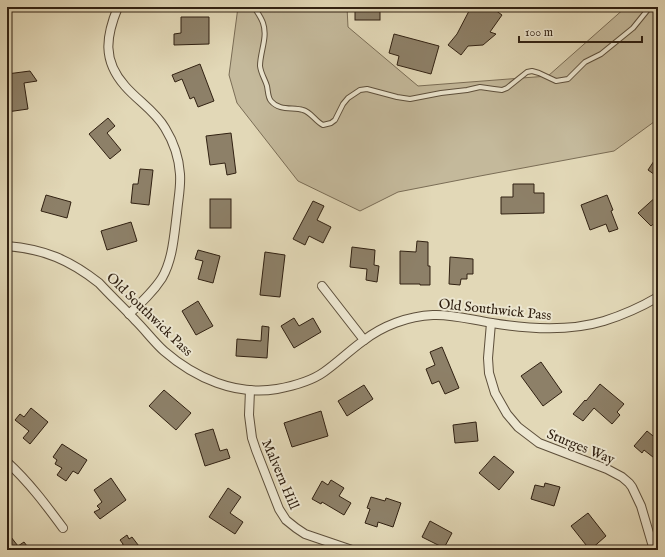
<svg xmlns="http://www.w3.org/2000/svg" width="665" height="557" font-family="'IM FELL English',serif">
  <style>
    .green { fill: #c4b99b; stroke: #7a6d56 }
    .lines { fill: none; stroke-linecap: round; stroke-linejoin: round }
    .stream { stroke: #776a53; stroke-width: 2.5 }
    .building { fill: #8d8068; stroke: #312112 }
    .lane-casing { stroke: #5d4f3b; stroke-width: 6 }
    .street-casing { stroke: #5d4f3b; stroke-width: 10 }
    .lane { stroke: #ece6d0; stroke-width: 4 }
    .street { stroke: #ece6d0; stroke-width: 8 }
    .labels { text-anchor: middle; stroke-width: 4; stroke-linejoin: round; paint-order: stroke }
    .street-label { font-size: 14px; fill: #312112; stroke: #ece6d0 }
  </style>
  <rect width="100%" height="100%" fill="#e2d8b7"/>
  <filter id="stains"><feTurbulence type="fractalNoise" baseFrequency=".005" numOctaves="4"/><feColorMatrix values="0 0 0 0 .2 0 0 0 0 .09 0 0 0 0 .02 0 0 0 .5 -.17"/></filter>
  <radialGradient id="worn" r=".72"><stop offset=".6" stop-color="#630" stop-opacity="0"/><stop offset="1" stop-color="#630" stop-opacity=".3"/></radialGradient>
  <!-- green -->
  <path class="green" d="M238,7h109l1,20 70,59 130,-10 78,-69h32v112l-44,32 -134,25 -82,16 -38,19 -62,-30 -61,-78 -8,-28z"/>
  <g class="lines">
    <!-- stream -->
    <path class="stream" d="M288,7h7"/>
  </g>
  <!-- building -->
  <g class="building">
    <rect x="355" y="7" width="25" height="13"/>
    <path d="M465,7h26l11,8 -12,17 6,2 -13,11 -15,1 -7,9 -13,-10 9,-11 12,-23z"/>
    <path d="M181,17h28v27l-35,1v-11l7,-1z"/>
    <path d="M394,34l45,12 -8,28 -34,-9 2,-9 -10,-3z"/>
    <path d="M200,64l14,37 -16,6 -4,-10 -4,2 -8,-20 -7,3 -3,-7z"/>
    <path d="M30,71l7,10 -13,2 4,26 -21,3v-38z"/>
    <path d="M108,118l7,8 -8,7 14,17 -11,9 -21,-25z"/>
    <path d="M231,133l5,40 -9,2 -2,-12 -15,2 -4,-29z"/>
    <path d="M658,155v22l-10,-7z"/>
    <path d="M140,169l13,1 -4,35 -18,-2 2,-19h5z"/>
    <path d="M513,184h21v9h10v20l-43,1v-17h12z"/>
    <path d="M46,195l25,7 -4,16 -26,-7z"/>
    <path d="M607,195l6,15 -2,1 7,18 -9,3 -3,-8 -16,6 -9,-25z"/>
    <path d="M658,195v25l-7,6 -13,-13z"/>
    <rect x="210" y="199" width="21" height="29"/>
    <path d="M313,201l11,5 -7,14 14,7 -8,16 -14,-7 -4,9 -12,-6z"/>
    <path d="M131,222l6,19 -30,9 -6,-19z"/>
    <path d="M417,241l11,1v24h2v19h-10v-1h-20v-33l16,1z"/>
    <path d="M352,247l23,3 -1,15 5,1 -2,16 -11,-2 1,-11 -17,-2z"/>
    <path d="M198,250l22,6 -7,27 -15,-4 5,-18 -8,-2z"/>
    <path d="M265,252l20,3 -5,42 -20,-2z"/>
    <path d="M450,257l23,2v15h-6v5h-6l-1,6 -11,-1z"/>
    <path d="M198,301l15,25 -17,9 -14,-24z"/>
    <path d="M294,318l5,8 14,-8 8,14 -27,16 -13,-22z"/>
    <path d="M262,326l7,1 -2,31 -31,-2 1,-17 24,2z"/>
    <path d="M442,347l17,41 -14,6 -6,-13 -7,3 -6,-15 9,-4 -5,-13z"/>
    <path d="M541,362l21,30 -19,14 -22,-30z"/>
    <path d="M600,384l24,20 -7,8 3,3 -8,9 -18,-16 -11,13 -10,-7 12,-14 1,1z"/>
    <path d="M364,385l9,14 -26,17 -9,-15z"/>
    <path d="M164,390l27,23 -15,17 -27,-24z"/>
    <path d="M31,408l17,14 -18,22 -7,-6 6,-7 -14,-11 5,-6 4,3z"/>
    <path d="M321,411l7,25 -36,11 -8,-24z"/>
    <path d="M476,422l2,19 -23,2 -2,-18z"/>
    <path d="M213,429l7,22 7,-2 3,9 -25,8 -10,-32z"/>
    <path d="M647,431l11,9v21l-14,-11 -2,3 -8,-7z"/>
    <path d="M62,444l25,16 -9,14 -5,-3 -7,10 -9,-6 5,-7 -7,-4 2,-4 -4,-3z"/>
    <path d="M494,456l20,16 -15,18 -20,-17z"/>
    <path d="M111,478l15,22 -26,19 -6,-7 6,-3 -3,-3 5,-4 -8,-12z"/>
    <path d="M331,480l13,8 -5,8 12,7 -7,12 -22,-13 -1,2 -9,-5 10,-18 6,4z"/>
    <path d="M545,483l15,4 -6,19 -23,-7 4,-14 9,2z"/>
    <path d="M228,488l13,9 -11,16 13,9 -8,12 -26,-17z"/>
    <path d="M371,497l14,4 1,-3 15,5 -8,24 -15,-5 -1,5 -12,-4 5,-14 -3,-1z"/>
    <path d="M588,513l18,23 -16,14 -19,-24z"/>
    <path d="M430,521l22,12 -8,15 -22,-11z"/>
    <path d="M7,532l11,14 6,-4 6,8h-23z"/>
    <path d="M127,535l2,4 3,-2 10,13h-20l1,-6 -3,-4z"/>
  </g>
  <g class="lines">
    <!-- lane casing -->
    <g class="lane-casing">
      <path id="lane" d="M254,7c3,5 7,10 9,16 5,14 -3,29 -3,43 1,8 5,13 7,20 1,5 1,12 4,15 8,10 22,6 32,9 8,2 12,11 20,15l8,-2 4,-3 8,-16 5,-6 12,-8 7,-1 30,8 13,2 31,-6 26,-3 13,-3 14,2 8,1 5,-2 20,-16 5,-1 7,2 17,8 12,-2 17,-17 16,-8 32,-26 17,-21"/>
    </g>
    <!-- street casing -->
    <g class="street-casing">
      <g id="street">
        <path d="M118,7c-12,29 -16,53 7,79 13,15 30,25 40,42 8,13 14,30 15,46 1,13 -2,26 -3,39 -3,22 -4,46 -15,65 -9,14 -21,25 -33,36"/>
        <path d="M7,246c37,3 63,14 92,37 12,13 25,25 37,38 10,10 18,21 28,30 31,27 72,45 113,38 16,-3 33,-7 47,-17 13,-9 25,-21 39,-31 19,-15 45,-25 70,-26 20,-1 39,5 59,8 36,6 76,9 112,-2 19,-6 37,-14 54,-24"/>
        <path d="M322,286l42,54"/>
        <path d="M491,323l-3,35 1,15 6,20 12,21 11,13 21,16 68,26 15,8 7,6 3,4 9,19 13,44"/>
        <path d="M250,390l-1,25 3,23 4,12 23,59 7,11 10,8 9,6 47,16"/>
        <path d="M7,462c22,20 39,43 56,66"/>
      </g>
    </g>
    <!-- lane -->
    <use href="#lane" class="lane"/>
    <!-- street -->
    <use href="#street" class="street"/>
  </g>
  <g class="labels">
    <!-- street labels -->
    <g class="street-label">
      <text transform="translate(495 309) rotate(6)" y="5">Old Southwick Pass</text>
      <text transform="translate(150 314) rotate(44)" y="5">Old Southwick Pass</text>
      <text transform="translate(581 446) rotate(22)" y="5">Sturges Way</text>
      <text transform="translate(281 474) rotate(67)" y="5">Malvern Hill</text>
    </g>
  </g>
  <!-- margin -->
  <rect width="665" height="557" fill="none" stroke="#e2d8b7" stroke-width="24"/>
  <rect x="8" y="8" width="649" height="541" fill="none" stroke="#312112" stroke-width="2"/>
  <rect x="12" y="12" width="641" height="533" fill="none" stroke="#312112"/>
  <!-- scale -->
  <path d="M519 36v6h123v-6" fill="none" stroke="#312112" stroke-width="2"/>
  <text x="525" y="36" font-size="12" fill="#312112" stroke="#ece6d0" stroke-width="3" paint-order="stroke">100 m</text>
  <rect width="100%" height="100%" filter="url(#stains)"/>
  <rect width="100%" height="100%" fill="url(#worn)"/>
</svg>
